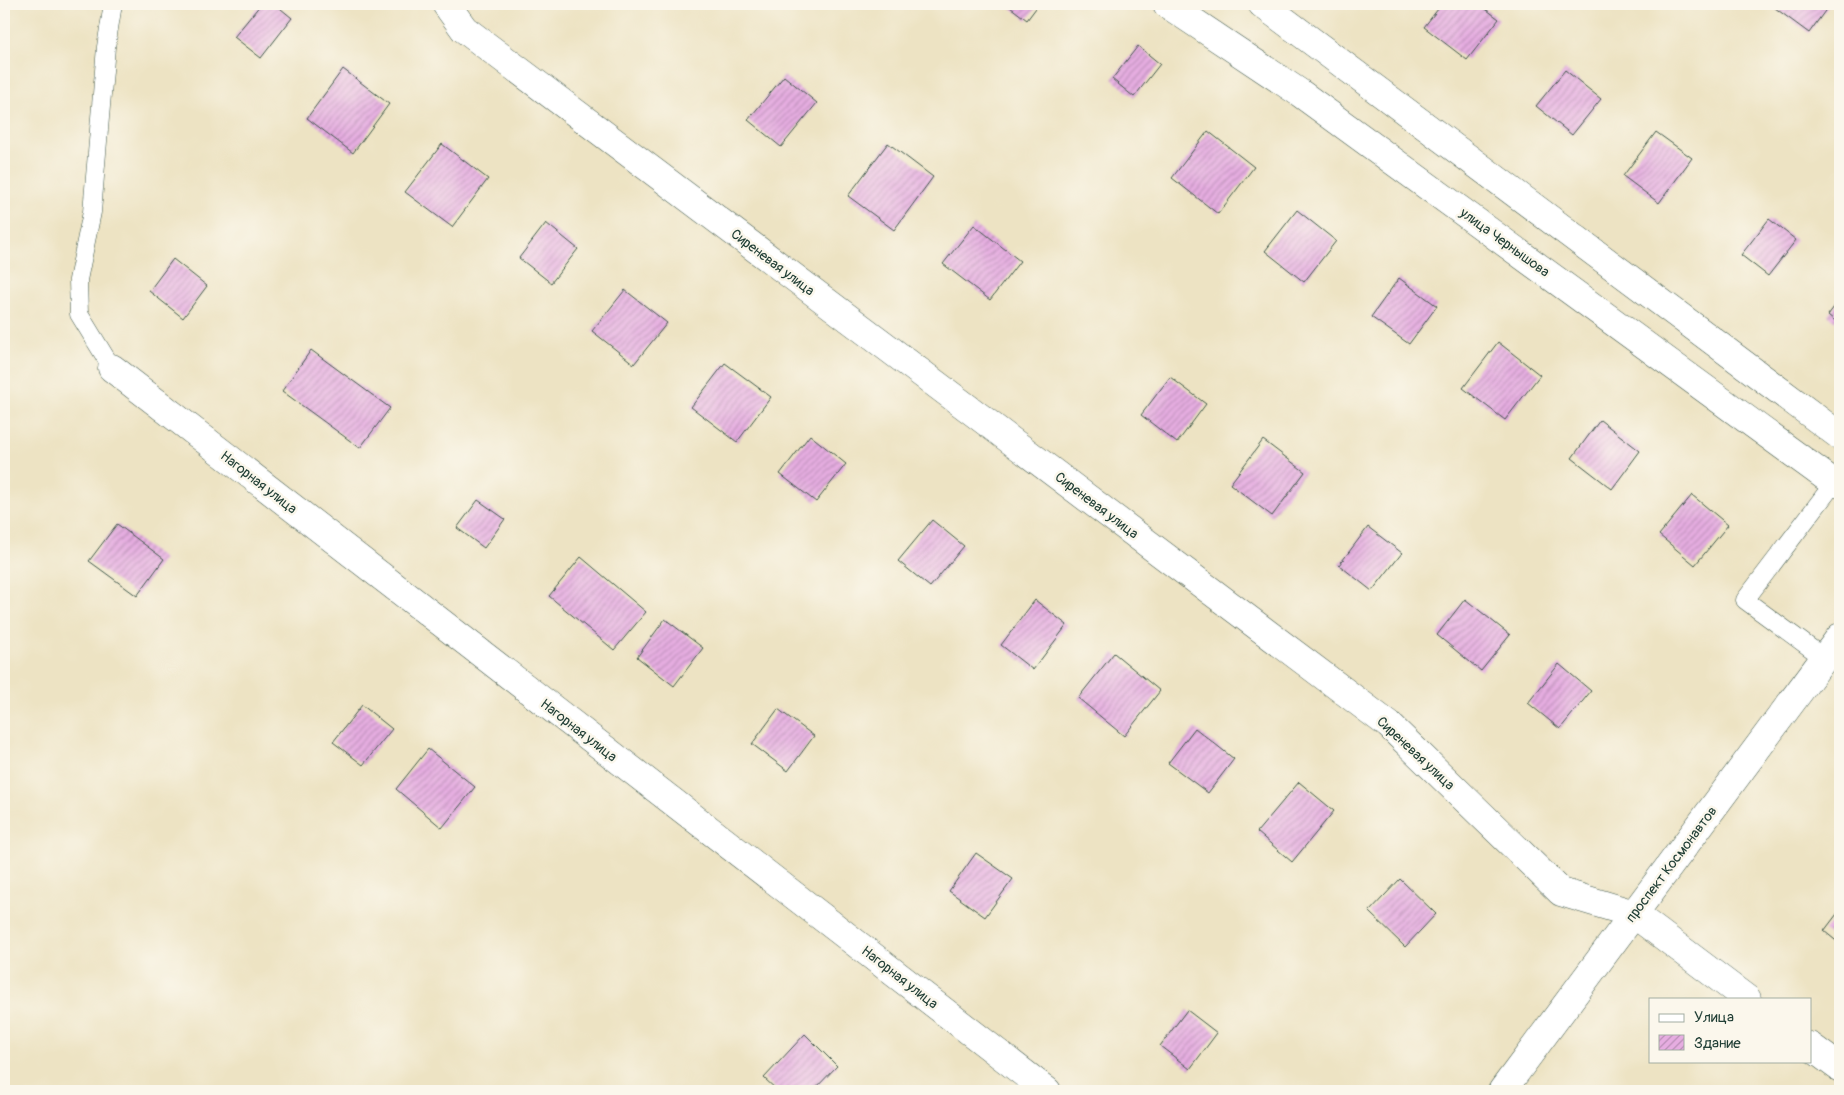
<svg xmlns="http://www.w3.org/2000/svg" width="1844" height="1095" font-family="Pangolin,sans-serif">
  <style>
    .building { fill: url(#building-hatch) }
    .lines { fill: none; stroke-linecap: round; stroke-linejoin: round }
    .service-casing { stroke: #3e5649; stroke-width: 19 }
    .minor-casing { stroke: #3e5649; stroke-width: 29 }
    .secondary-casing { stroke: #3e5649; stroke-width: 29 }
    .service { stroke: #fff; stroke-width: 18 }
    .minor { stroke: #fff; stroke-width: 28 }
    .secondary { stroke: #fff; stroke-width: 28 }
    .labels { text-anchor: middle; stroke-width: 5; stroke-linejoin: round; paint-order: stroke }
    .street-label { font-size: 14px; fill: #1f3d34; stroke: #fbf7ec }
  </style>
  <defs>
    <pattern id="building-hatch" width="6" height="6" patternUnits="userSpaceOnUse" patternTransform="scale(1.25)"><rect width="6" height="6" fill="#e6ade1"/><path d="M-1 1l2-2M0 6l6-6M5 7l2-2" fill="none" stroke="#ba8eb7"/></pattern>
  </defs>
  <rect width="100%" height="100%" fill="#fbf7ec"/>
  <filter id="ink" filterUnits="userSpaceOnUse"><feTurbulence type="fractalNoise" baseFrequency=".02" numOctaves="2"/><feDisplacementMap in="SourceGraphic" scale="10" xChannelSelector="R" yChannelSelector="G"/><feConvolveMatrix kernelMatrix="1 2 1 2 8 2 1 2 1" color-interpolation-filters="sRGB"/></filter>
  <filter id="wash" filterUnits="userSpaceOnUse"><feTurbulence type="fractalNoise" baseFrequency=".0096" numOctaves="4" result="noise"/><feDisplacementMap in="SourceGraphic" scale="20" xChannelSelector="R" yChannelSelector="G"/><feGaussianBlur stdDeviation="1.12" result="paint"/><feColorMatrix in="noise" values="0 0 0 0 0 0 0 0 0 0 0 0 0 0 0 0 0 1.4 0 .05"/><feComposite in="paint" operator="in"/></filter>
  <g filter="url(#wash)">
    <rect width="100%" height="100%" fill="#ede3c3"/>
    <g id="blocks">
      <!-- building -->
      <g class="building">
        <path d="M261,4h14l17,14 -31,40 -27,-21z"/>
        <path d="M1006,4h33l-12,16z"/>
        <path d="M1442,4h37l20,15 -32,41 -43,-33z"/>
        <path d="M1772,4h58l-21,29 -38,-28z"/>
        <path d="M1138,46l22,18 -26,33 -22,-18z"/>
        <path d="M343,69l46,35 -36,49 -46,-35z"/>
        <path d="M1565,70l36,29 -29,36 -36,-29z"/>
        <path d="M784,76l33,27 -36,44 -33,-27z"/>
        <path d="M1208,131l46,36 -36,47 -46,-36z"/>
        <path d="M1656,132l36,26 -33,45 -36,-27z"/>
        <path d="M888,143l45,34 -39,53 -46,-34z"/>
        <path d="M442,144l46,35 -36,48 -47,-35z"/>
        <path d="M1297,210l39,31 -32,41 -39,-31z"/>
        <path d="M1769,219l27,21 -28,36 -27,-21z"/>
        <path d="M546,223l32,26 -27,34 -32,-25z"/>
        <path d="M974,225l46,36 -30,39 -47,-36z"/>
        <path d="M173,259l34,27 -24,32 -34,-27z"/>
        <path d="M1399,278l38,28 -28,38 -38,-27z"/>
        <path d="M625,290l42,33 -33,41 -42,-33z"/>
        <path d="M1840,299v26l-12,-10z"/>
        <path d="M1498,342l42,33 -35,45 -42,-32z"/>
        <path d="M311,350l79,58 -30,40 -78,-57z"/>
        <path d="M725,363l46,34 -34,45 -46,-35z"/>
        <path d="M1170,377l36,27 -29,39 -36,-28z"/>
        <path d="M1600,420l40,31 -28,38 -40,-31z"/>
        <path d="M810,435l36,29 -30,38 -36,-28z"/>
        <path d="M1263,440l42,32 -33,44 -42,-32z"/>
        <path d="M1692,495l36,30 -33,40 -36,-30z"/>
        <path d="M478,500l27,19 -21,29 -27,-20z"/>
        <path d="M932,520l32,26 -34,41 -32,-26z"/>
        <path d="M117,524l47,35 -27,37 -48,-35z"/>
        <path d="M1368,527l34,26 -30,38 -33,-26z"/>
        <path d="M581,557l65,55 -32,38 -65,-54z"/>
        <path d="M1465,599l45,36 -29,36 -44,-36z"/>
        <path d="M1035,600l32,25 -34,45 -32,-25z"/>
        <path d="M665,619l38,29 -29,38 -37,-29z"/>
        <path d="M1114,653l46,38 -36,45 -46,-38z"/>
        <path d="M1559,664l32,27 -31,38 -32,-26z"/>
        <path d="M362,705l30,24 -29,36 -30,-23z"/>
        <path d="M778,709l36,27 -26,35 -36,-27z"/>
        <path d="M1195,728l39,31 -26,34 -40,-30z"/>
        <path d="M428,749l47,38 -33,41 -46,-39z"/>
        <path d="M1299,782l35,29 -42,51 -35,-30z"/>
        <path d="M976,853l37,26 -28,38 -36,-26z"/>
        <path d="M1400,879l36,35 -31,33 -36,-35z"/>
        <path d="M1840,910v34l-16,-13z"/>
        <path d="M1187,1010l30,23 -27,36 -30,-23z"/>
        <path d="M805,1034l32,32 -24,25h-35l-14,-13z"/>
      </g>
    </g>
  </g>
  <g filter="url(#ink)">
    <use href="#blocks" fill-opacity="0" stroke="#3e5649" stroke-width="1"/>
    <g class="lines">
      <!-- service casing -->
      <g class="service-casing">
        <g id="service">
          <path d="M112,368l-33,-54 -1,-34 14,-68 14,-165 7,-43"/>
          <path d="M1824,658l-79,-58 89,-117"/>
        </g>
      </g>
      <!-- minor casing -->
      <g class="minor-casing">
        <g id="minor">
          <path d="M446,4l18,25 925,696 172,167 73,22 113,85"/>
          <path d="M1167,4l133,89 534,390h6"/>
          <path d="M1262,4l578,432"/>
          <path d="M112,368l935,723"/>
          <path d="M1810,1046l30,22"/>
        </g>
      </g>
      <!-- secondary casing -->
      <g class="secondary-casing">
        <path id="secondary" d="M1502,1091l338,-454"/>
      </g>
      <!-- service -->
      <use href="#service" class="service"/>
      <!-- minor -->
      <use href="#minor" class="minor"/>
      <!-- secondary -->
      <use href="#secondary" class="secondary"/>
    </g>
  </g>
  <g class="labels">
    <!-- street labels -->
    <g class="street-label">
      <text transform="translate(1505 242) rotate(36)" y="5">улица Чернышова</text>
      <text transform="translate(773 262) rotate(37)" y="5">Сиреневая улица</text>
      <text transform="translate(259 482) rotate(38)" y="5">Нагорная улица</text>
      <text transform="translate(1097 505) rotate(37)" y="5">Сиреневая улица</text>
      <text transform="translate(579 730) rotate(38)" y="5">Нагорная улица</text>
      <text transform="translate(1416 753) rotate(43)" y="5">Сиреневая улица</text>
      <text transform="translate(1671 864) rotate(-53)" y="5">проспект Космонавтов</text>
      <text transform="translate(900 977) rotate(38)" y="5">Нагорная улица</text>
    </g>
  </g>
  <!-- margin -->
  <rect width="1844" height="1095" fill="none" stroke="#fbf7ec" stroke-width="20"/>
  <!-- legend -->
  <rect x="1649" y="998" width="162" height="65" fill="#fbf7ec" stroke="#a3ada2"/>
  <rect x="1659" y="1014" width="25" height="8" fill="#ffffff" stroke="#a3ada2"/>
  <text x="1694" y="1022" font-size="15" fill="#1f3d34">Улица</text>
  <rect x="1659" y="1035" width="25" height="15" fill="url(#building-hatch)" stroke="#a3ada2"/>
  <text x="1694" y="1048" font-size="15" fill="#1f3d34">Здание</text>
</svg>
